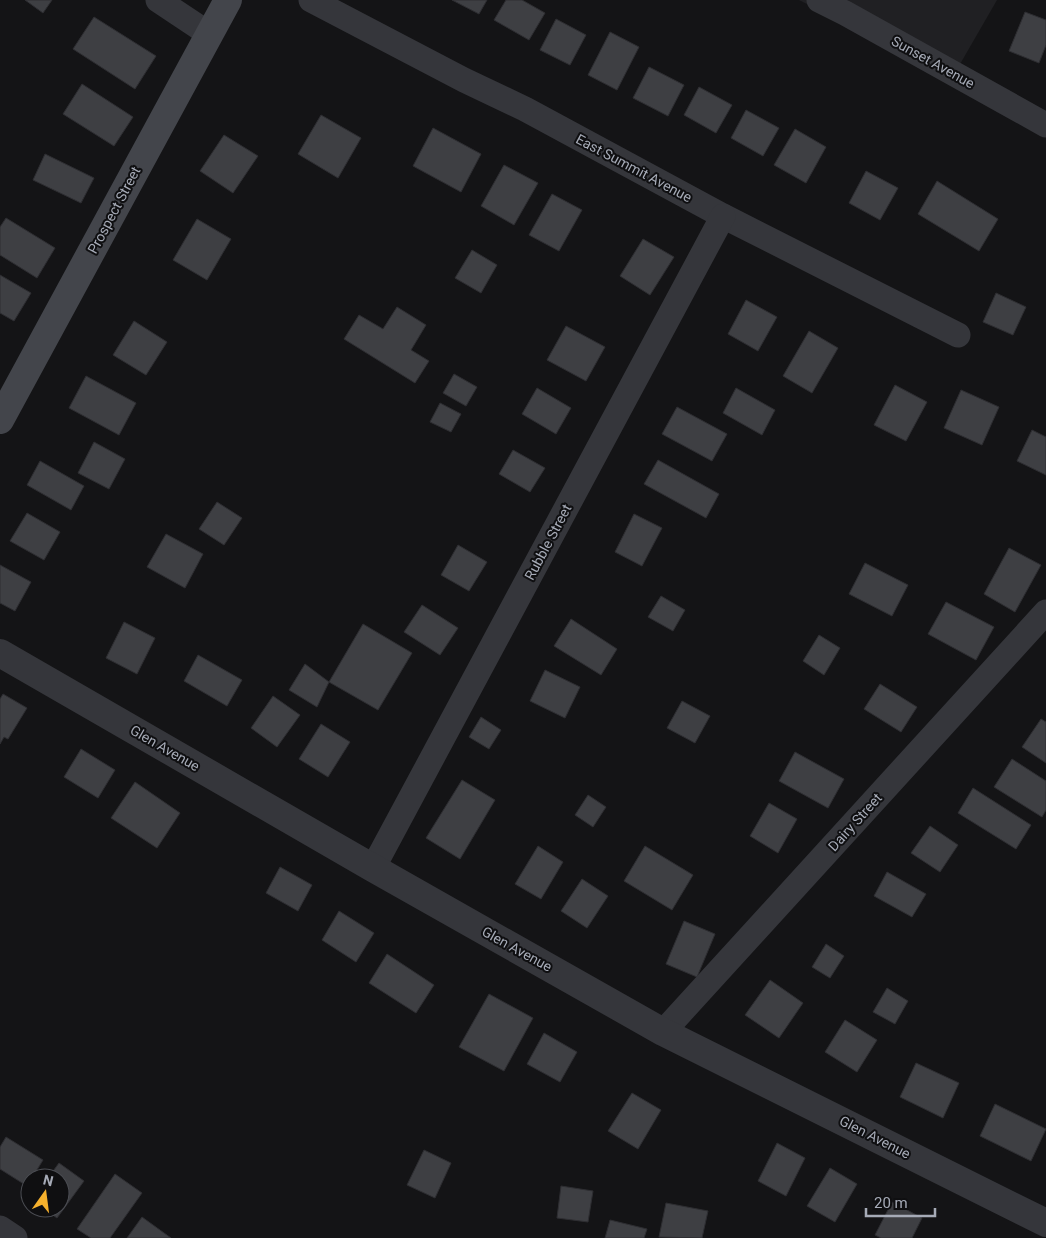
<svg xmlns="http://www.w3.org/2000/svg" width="1046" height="1238" font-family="Roboto,sans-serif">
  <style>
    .built { fill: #202023 }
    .building { fill: #3e3f43; stroke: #2e2e32 }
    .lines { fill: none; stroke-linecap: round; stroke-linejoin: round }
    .minor { stroke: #35363b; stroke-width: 25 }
    .tertiary { stroke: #35363b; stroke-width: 28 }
    .secondary { stroke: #43454b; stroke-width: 28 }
    .labels { text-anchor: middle; stroke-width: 4; stroke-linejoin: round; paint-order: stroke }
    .street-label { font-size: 14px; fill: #a6abb7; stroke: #0f0f11 }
  </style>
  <rect width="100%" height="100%" fill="#141416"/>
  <!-- built -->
  <path class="built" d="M799,0h198l-45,78z"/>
  <!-- building -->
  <g class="building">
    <path d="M25,0h27l-9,13z"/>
    <path d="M452,0h35l-8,14z"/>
    <path d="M506,0h16l23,13 -16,27 -35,-20z"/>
    <path d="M1025,12l21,8v25l-7,18 -30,-12z"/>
    <path d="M94,17l62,39 -21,33 -62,-40z"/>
    <path d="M556,19l30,16 -16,30 -30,-15z"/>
    <path d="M610,32l29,15 -22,43 -29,-15z"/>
    <path d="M649,67l35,18 -16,31 -35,-18z"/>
    <path d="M82,84l51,33 -19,29 -51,-32z"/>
    <path d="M699,87l33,18 -16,28 -32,-18z"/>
    <path d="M746,110l33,18 -16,28 -32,-18z"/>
    <path d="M321,115l40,23 -23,40 -40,-24z"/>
    <path d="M433,128l48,26 -20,38 -48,-26z"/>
    <path d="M795,129l31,18 -20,36 -32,-18z"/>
    <path d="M224,135l34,21 -25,37 -33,-22z"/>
    <path d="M45,154l49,24 -13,25 -48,-23z"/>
    <path d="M504,165l34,18 -24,42 -33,-19z"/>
    <path d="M866,171l32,17 -18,32 -31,-17z"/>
    <path d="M937,181l61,38 -19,32 -61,-37z"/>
    <path d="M552,194l30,16 -23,41 -30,-16z"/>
    <path d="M6,218l49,30 -18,30 -37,-23v-28z"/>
    <path d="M197,219l34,20 -24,41 -34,-20z"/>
    <path d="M643,239l31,18 -24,38 -30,-19z"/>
    <path d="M472,250l25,15 -16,28 -26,-15z"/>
    <path d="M0,275l31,18 -17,28 -14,-8z"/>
    <path d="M996,293l30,14 -13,28 -30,-13z"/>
    <path d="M746,300l31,17 -19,34 -30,-17z"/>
    <path d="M397,307l29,18 -15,25 18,11 -14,22 -71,-44 15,-24 24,14z"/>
    <path d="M134,321l33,21 -21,33 -33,-20z"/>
    <path d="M566,326l39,21 -19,34 -39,-21z"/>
    <path d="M809,331l29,17 -26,45 -29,-17z"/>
    <path d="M454,374l23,13 -11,19 -23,-13z"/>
    <path d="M86,376l50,27 -17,32 -50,-27z"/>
    <path d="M895,385l32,17 -21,39 -32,-16z"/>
    <path d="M537,388l34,20 -15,26 -34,-20z"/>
    <path d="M736,388l39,22 -13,25 -39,-22z"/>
    <path d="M961,390l38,17 -17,38 -38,-17z"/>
    <path d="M440,403l21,11 -10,18 -21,-10z"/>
    <path d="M677,407l50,27 -15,27 -50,-27z"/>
    <path d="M1032,430l14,7v38l-29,-14z"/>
    <path d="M94,442l31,17 -16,30 -31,-16z"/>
    <path d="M513,450l32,18 -15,24 -31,-18z"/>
    <path d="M658,460l61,34 -13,24 -62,-34z"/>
    <path d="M40,461l44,25 -13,24 -44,-25z"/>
    <path d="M217,502l25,16 -18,27 -25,-16z"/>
    <path d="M27,513l33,19 -16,28 -34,-19z"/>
    <path d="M634,514l28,14 -20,38 -27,-14z"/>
    <path d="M166,534l37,20 -18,34 -38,-21z"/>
    <path d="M458,545l29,17 -18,29 -28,-16z"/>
    <path d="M1009,548l32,17 -26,47 -31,-18z"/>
    <path d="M865,563l43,22 -16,31 -43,-22z"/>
    <path d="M0,565l31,17 -16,29 -15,-8z"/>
    <path d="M661,596l24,14 -12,21 -25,-14z"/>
    <path d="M946,602l48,25 -18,33 -48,-26z"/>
    <path d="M422,605l36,23 -18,27 -36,-23z"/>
    <path d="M571,619l46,30 -16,26 -47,-29z"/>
    <path d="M124,622l31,16 -18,36 -31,-16z"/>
    <path d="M363,624l49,29 -34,57 -49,-28z"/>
    <path d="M819,635l21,13 -16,27 -21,-14z"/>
    <path d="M198,655l44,25 -15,26 -43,-25z"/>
    <path d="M305,664l24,18 -12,25 -28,-17z"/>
    <path d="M545,670l35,17 -15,31 -35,-17z"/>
    <path d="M880,684l37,23 -16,25 -37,-23z"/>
    <path d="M3,694l24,14 -19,31 -4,-2 -4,7v-45z"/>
    <path d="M273,696l27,19 -23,32 -26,-19z"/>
    <path d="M682,701l28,15 -15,27 -28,-15z"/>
    <path d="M481,717l20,13 -12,19 -20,-12z"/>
    <path d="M1041,719l5,3v41l-24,-16z"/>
    <path d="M321,724l29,18 -22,35 -29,-18z"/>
    <path d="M81,749l34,21 -17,28 -34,-21z"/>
    <path d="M795,752l49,27 -16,29 -49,-27z"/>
    <path d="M1012,759l34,22v29l-4,7 -48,-30z"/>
    <path d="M462,780l33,20 -35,59 -34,-21z"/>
    <path d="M135,782l45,31 -23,35 -46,-30z"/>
    <path d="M973,788l58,37 -15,24 -58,-36z"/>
    <path d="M588,795l18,12 -13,20 -18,-12z"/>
    <path d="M769,803l28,16 -19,34 -28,-17z"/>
    <path d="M930,826l28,19 -18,27 -29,-19z"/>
    <path d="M538,846l25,16 -22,37 -26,-15z"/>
    <path d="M645,846l48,29 -21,35 -48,-29z"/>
    <path d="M280,867l32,18 -14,26 -32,-18z"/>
    <path d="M887,872l39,22 -14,23 -38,-21z"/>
    <path d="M582,879l26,17 -21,32 -26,-17z"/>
    <path d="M339,911l35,22 -18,29 -34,-22z"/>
    <path d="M684,921l31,13 -18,43 -31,-13z"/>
    <path d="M826,944l18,12 -14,22 -18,-11z"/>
    <path d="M387,954l47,31 -18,28 -47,-30z"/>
    <path d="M770,980l33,23 -24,35 -34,-23z"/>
    <path d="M887,988l21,13 -13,23 -22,-12z"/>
    <path d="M489,994l44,24 -29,53 -45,-24z"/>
    <path d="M845,1020l32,20 -20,32 -32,-20z"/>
    <path d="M544,1033l33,19 -17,30 -33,-18z"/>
    <path d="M916,1063l43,20 -16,35 -43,-21z"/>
    <path d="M632,1093l29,17 -23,39 -30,-18z"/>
    <path d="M995,1104l51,25 -15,32 -51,-25z"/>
    <path d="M6,1137l37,23 -11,18h-2l-3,8 -27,-17v-22z"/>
    <path d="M777,1143l28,15 -19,38 -28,-15z"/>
    <path d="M424,1150l27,13 -16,35 -28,-13z"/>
    <path d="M59,1163l25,18 -27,37 -14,-10h17v-30h-12z"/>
    <path d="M830,1168l27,16 -22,38 -28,-16z"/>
    <path d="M115,1174l27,19 -32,45h-19l-14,-9z"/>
    <path d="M561,1186l32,5 -5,31 -31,-4z"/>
    <path d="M892,1202l30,16 -10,20h-31l-6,-3z"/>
    <path d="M666,1203l42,8 -6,27 -43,-1z"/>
    <path d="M142,1217l29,21h-44z"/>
    <path d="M610,1220l37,9 -3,9h-39z"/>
  </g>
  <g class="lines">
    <!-- minor -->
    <g class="minor">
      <path d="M158,0l51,34"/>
      <path d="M311,0l153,80 61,29 198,107 235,119"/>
      <path d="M819,0l26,13 201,112"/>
      <path d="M373,868l350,-652"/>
      <path d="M663,1032l383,-420"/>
      <path d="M0,1228l15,10"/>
    </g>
    <!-- tertiary -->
    <path class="tertiary" d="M0,653l373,215 290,164 383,191"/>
    <!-- secondary -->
    <path class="secondary" d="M0,420l228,-420"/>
  </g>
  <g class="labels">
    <!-- street labels -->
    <g class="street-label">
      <text transform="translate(933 62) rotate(29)" y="5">Sunset Avenue</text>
      <text transform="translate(634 168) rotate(28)" y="5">East Summit Avenue</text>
      <text transform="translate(114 210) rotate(-62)" y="5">Prospect Street</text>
      <text transform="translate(548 542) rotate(-62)" y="5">Rubble Street</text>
      <text transform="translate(165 748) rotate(30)" y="5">Glen Avenue</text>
      <text transform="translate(855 822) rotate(-48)" y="5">Dairy Street</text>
      <text transform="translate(517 949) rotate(29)" y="5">Glen Avenue</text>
      <text transform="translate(875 1137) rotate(27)" y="5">Glen Avenue</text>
    </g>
  </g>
  <!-- north arrow -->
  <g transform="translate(45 1193) rotate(14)"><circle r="24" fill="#0f0f11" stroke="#4b4d53"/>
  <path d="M0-4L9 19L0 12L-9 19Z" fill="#f6b12d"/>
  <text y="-8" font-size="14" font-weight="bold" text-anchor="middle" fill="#a6abb7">N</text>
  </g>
  <!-- scale -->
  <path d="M866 1208v8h69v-8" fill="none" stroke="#a6abb7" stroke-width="2.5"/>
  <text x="874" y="1208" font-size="15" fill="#a6abb7" stroke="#0f0f11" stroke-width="4" paint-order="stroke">20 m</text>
</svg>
